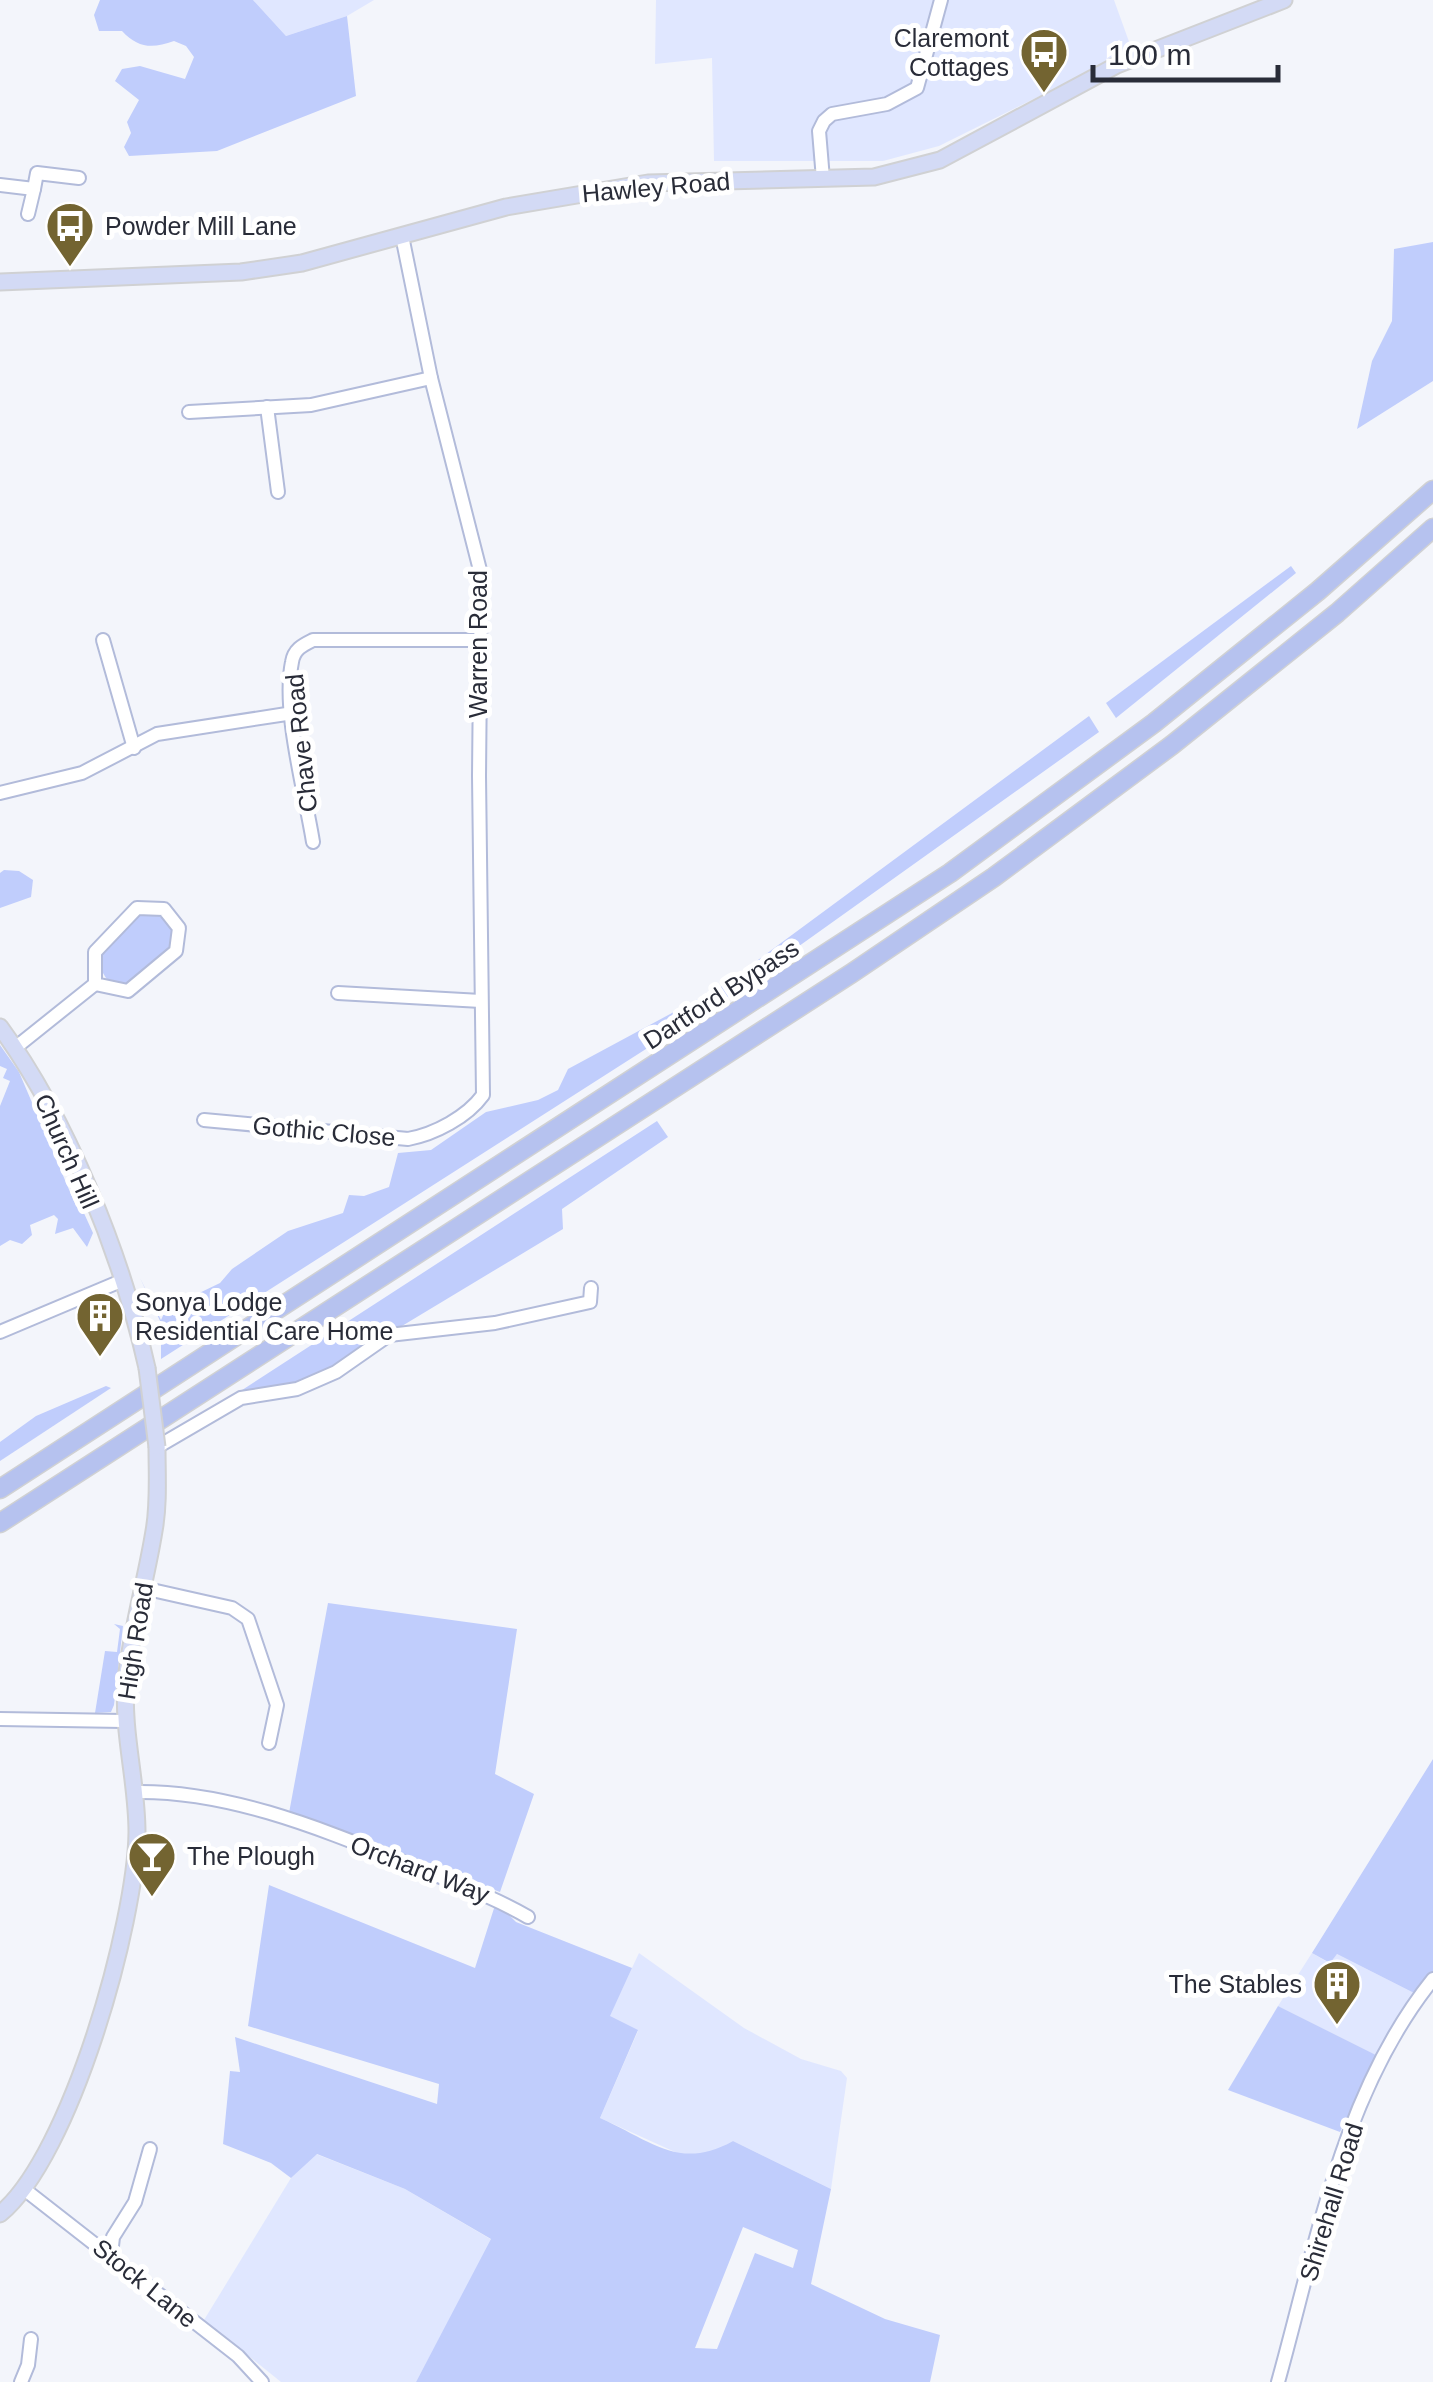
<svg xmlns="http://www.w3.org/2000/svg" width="1433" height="2382" font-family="Arial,sans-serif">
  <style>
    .built { fill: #e0e7ff }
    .green { fill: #c0cdfc; fill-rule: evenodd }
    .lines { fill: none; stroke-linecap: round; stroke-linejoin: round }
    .minor-casing { stroke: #b2bbda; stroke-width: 16 }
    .major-casing { stroke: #d0d1d3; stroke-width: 19 }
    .highway-casing { stroke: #d0d1d3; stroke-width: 21 }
    .minor { stroke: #fff; stroke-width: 12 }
    .major { stroke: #d3daf5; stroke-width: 15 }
    .highway { stroke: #b6c2ef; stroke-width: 18 }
    .major-bridge-casing { stroke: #d0d1d3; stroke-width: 19; stroke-linecap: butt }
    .major-bridge { stroke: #d3daf5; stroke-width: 15 }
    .labels { text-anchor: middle; stroke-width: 10; stroke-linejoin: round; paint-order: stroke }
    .poi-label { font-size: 25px; fill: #292c38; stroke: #fff; text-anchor: start }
    .street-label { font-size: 25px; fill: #292c38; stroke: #fff }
  </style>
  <rect width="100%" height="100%" fill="#f3f5fb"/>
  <!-- built -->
  <g class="built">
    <path d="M253,0h121l-27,16 -61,20z"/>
    <path d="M656,0h458l18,50 -193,96 -56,15h-169l-2,-103 -57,6z"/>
    <path d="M639,1953l105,75 57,31 40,12 6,7 -16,111 -98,-48 -23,13 -24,3 -86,-39 38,-87 -29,-14z"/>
    <path d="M1312,1953l17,10 8,-9 77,39 -36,63 -100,-50z"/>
    <path d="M316,2154l89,35 87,51 -76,142h-135l-77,-62 87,-142z"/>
  </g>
  <!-- green -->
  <g class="green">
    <path d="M100,0h153l33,36 61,-20 9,80 -139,55 -88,5 -5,-9 7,-14 -4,-11 12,-22 -24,-19 7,-12 18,-3 45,13 9,-22 -8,-11 -12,-5c-22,8 -36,7 -52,-10h-23l-5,-16z"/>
    <path d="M1433,242v139l-76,48 15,-68 20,-40 2,-72z"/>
    <path d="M1291,566l5,7 -180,145 -10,-15z"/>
    <path d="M1089,716l10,16 -367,262 -571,365v-36l-21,-45 21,42 5,-11 54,-26 12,-14 56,-38 55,-18 6,-18 15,1 25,-9 9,-34 33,-3 55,-38 52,-12 20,-10 10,-21 156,-84z"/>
    <path d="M4,870l15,1 14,9 -2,17 -31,11v-35z"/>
    <path d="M141,912l17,1 15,19 -3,20 -43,35 -18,-4 -9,-15 3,-22z"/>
    <path d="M0,1045l19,27 57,134 7,5 10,22 -6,14 -14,-19 -18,6 3,-15 -4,-4 -24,10 2,10 -10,9 -12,-4 -10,6v-140l10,-25 -7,-3 4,-9 -7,-3z"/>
    <path d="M657,1121l11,16 -106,72 1,20 -166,100 -34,15 -34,27 -23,11 -70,12z"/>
    <path d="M106,1386l5,2 -111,73v-19l36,-26z"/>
    <path d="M328,1603l189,26 -22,145 39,20 -34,98 -211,-79z"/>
    <path d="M114,1624l9,2 -9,79 -3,7 -16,1 10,-62 12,1 3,-23z"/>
    <path d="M1433,1759v213l-19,21 -77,-39 -7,9 -18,-10z"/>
    <path d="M269,1885l206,83 21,-66 20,20 116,46 -22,48 28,14 -38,88c52,23 79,53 133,23l98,48 -20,95 74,35 55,16 -10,47h-514l75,-143 -86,-50 -88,-35 -26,24 -20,-15 -48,-19 7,-73 10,1 -5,-35 202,67 2,-20 -191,-58zM743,2227l55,23 -5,18 -38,-15 -38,96 -22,-1z"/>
    <path d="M1278,2006l100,50 -38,76 -112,-42z"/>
  </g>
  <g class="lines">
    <!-- minor casing -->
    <g class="minor-casing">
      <g id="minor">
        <path d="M823,179l-4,-48 5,-10 8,-7 55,-10 30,-16 24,-88"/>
        <path d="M0,185l34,4 -6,25"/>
        <path d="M34,189l3,-16 42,5"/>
        <path d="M267,407l11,85"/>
        <path d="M189,412l122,-7 120,-27"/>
        <path d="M103,640l31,108"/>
        <path d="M0,793l82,-20 75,-39 136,-21"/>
        <path d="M313,842c-8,-50 -31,-131 -21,-180 2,-13 11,-17 21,-22h166"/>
        <path d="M137,908l27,1 15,19 -3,23 -48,40 -33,-7v-32z"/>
        <path d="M338,993l143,8"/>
        <path d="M15,1048l80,-64"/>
        <path d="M204,1120l204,19c27,-5 59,-22 75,-44l-4,-319 2,-202 -50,-196 -29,-142"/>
        <path d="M0,1332l121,-51"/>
        <path d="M157,1447l84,-49 56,-9 39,-17 53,-37 106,-12 95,-21 1,-14"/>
        <path d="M143,1588l89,20 16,11 29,86 -8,38"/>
        <path d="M0,1719l123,2"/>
        <path d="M134,1792c97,-2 192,39 282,75 38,16 76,29 112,50"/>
        <path d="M24,2189l214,167 24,26"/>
        <path d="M111,2255l2,-18 22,-35 15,-53"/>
        <path d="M21,2382l7,-17 3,-26"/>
        <path d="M1278,2382c38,-136 64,-290 155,-403"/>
      </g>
    </g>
    <!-- major casing -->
    <g class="major-casing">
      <g id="major">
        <path d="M0,282l241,-10 61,-9 204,-56 142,-24 226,-6 66,-17 177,-95 167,-65"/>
        <path d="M0,1027c68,93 122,229 147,341"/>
        <path d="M0,2214c71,-58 136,-292 137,-382 0,-51 -15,-100 -11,-151 5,-51 20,-100 28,-150 5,-27 3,-56 3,-84"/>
      </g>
    </g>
    <!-- highway casing -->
    <g class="highway-casing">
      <g id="highway">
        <path d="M0,1489l950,-616 204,-150 164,-132 115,-101"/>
        <path d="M0,1523l852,-550 142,-96 178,-132 165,-132 96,-85"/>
      </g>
    </g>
    <!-- minor -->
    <use href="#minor" class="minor"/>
    <!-- major -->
    <use href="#major" class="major"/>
    <!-- highway -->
    <use href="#highway" class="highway"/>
    <!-- major-bridge casing -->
    <g class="major-bridge-casing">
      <path id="major-bridge" d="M147,1368l10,79"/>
    </g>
    <!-- major-bridge -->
    <use href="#major-bridge" class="major-bridge"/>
  </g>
  <!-- icons -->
  <defs>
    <g id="bus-pin" transform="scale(2.5)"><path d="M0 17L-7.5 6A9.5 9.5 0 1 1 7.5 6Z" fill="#736431" stroke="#fff"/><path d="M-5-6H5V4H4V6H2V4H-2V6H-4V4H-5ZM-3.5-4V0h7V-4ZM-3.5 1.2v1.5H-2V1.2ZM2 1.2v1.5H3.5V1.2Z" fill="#fff"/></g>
    <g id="building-pin" transform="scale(2.5)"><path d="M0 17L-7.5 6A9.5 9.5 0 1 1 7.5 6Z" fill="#736431" stroke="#fff"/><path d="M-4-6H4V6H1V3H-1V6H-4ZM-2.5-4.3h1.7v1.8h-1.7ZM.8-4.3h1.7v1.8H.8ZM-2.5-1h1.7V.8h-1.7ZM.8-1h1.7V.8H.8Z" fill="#fff"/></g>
    <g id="bar-pin" transform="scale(2.5)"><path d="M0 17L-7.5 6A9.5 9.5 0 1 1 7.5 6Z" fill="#736431" stroke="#fff"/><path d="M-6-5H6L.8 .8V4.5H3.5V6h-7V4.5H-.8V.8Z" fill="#fff"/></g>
  </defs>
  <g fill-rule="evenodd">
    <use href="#bus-pin" x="1044" y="52"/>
    <use href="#bus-pin" x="70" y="226"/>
    <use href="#building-pin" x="100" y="1316"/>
    <use href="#bar-pin" x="152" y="1856"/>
    <use href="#building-pin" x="1337" y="1984"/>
  </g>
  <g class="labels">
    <!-- poi labels -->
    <g class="poi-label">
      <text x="1009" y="47" text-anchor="end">Claremont<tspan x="1009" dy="29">Cottages</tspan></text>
      <text x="105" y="235">Powder Mill Lane</text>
      <text x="135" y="1311">Sonya Lodge<tspan x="135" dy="29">Residential Care Home</tspan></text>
      <text x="187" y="1865">The Plough</text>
      <text x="1302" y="1993" text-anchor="end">The Stables</text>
    </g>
    <!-- street labels -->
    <g class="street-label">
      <text transform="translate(656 187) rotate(-5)" y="9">Hawley Road</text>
      <text transform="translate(478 644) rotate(-90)" y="9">Warren Road</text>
      <text transform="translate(301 743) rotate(-96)" y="9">Chave Road</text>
      <text transform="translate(721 994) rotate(-33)" y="9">Dartford Bypass</text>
      <text transform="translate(324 1131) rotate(5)" y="9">Gothic Close</text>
      <text transform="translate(67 1151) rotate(66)" y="9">Church Hill</text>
      <text transform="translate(135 1641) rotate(-81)" y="9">High Road</text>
      <text transform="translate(420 1869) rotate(21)" y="9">Orchard Way</text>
      <text transform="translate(1331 2202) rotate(-73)" y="9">Shirehall Road</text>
      <text transform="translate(145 2283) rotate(39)" y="9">Stock Lane</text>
    </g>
  </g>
  <!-- scale -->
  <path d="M1093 65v15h185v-15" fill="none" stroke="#292c38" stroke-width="5"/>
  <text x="1108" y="65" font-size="30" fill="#292c38" stroke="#ffffff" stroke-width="8" paint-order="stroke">100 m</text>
</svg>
